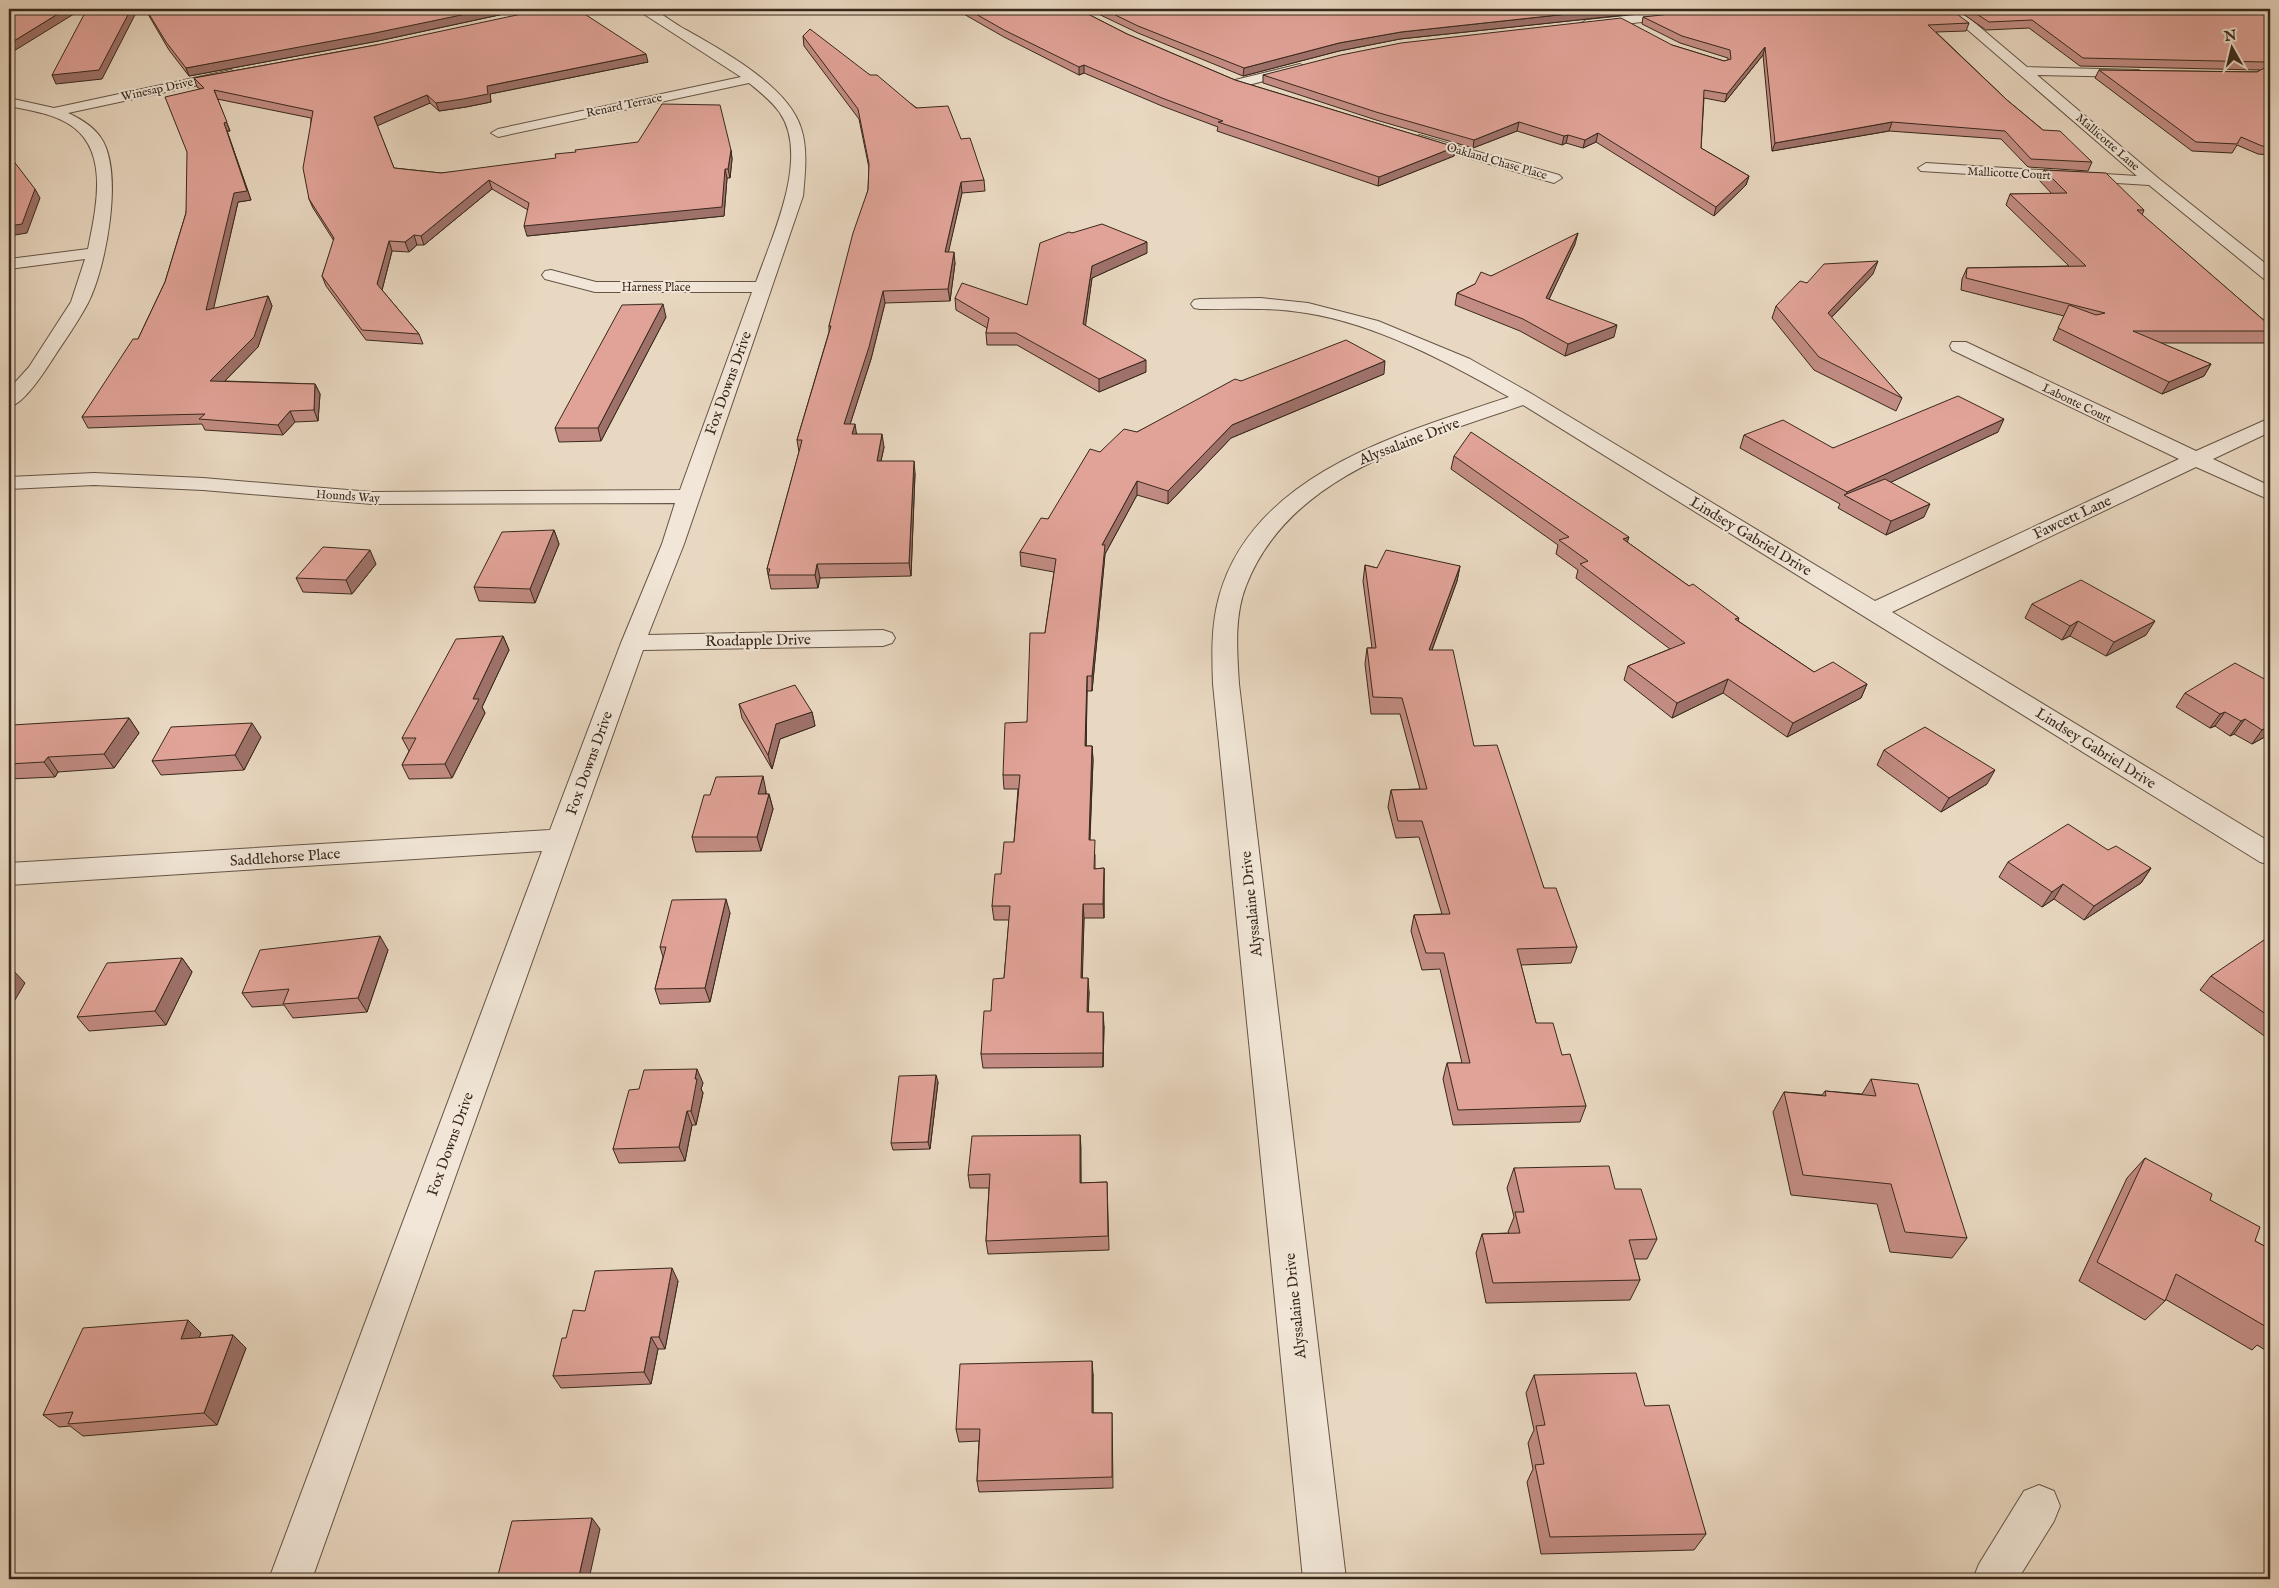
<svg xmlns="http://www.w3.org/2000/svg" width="2279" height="1588" font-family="'IM FELL English',serif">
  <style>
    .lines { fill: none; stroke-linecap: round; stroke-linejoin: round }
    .minor-casing { stroke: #655445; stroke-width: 2 }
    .minor { fill: #f1e6d7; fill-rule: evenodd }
    .wall { fill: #c28c83; stroke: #39281c }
    .shaded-wall { fill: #9e726a; stroke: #39281c }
    .building { fill: #e1a398; stroke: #39281c }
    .labels { text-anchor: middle; stroke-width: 4; stroke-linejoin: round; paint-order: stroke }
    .far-street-label { font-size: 12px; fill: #39281c; stroke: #f1e6d7 }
    .street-label { font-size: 15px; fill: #39281c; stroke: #f1e6d7 }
  </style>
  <rect width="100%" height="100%" fill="#e9d8c1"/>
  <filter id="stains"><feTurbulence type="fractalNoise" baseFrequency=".004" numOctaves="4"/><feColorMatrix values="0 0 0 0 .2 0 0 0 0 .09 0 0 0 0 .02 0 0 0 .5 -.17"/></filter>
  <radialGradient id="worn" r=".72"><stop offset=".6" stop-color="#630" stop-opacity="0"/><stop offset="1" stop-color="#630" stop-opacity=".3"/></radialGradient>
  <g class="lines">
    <!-- minor casing -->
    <g class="minor-casing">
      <g id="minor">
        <path d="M636,9c4,0 11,-1 15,0 10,4 20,12 30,18 37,21 107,58 120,101 7,21 4,46 2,68l-119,348 -36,91 235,-5 9,3 3,5 -3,5 -9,3 -240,4 -331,929h-43l273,-728 -533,34v-22l541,-33 71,-187 41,-99 13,-41 -303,1 -169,-14 -109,-5 -85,4v-12l85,-4 109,5 169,14 308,-2 72,-198h-157l-50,-13 -3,-4 3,-4 6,-1 45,12h160c16,-45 54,-125 24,-169 -8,-12 -20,-21 -31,-30l-251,54 -7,-4 7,-4 243,-52z"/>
        <path d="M1695,9h37l-6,4 -140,15 -6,-4 6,-4z"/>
        <path d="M1940,9h14l15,9 58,49 112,3 2,3 -2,3 -5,1 -97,-2 121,103 112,89v13l-6,-1 -115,-94 -228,-14 -3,-3 8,-5 211,13 -176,-152z"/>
        <path d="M1300,64l7,4 -2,3 -65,16 -7,-4 2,-3z"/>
        <path d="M231,70l7,4 -2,3 -168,36c11,5 26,14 33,25 23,34 5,130 -13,165 -10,19 -23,37 -34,54 -9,14 -30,47 -45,50v-18l20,-22 42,-65 14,-43 -76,10v-10l79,-10c8,-41 23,-101 -21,-126 -17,-10 -39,-13 -58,-17v-8l45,10z"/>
        <path d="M1419,135l140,40 3,3 -8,5 -140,-41 -2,-3z"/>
        <path d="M1261,298l47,5 70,18 92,38 62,35 343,207 304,-142 -227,-109 -2,-4 2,-4h14l230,109 74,-33v14l-57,27 57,27v14l-74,-33 -304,145 378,230v23l-10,-3 -737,-457c-103,36 -234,69 -277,181 -12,30 -9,66 -7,98l107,895h-43l-90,-895c-1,-29 -2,-58 6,-87 34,-124 183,-164 290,-200 -61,-35 -133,-73 -203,-84 -35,-6 -70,-4 -106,-4l-6,-1 -3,-4 3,-4 6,-1z"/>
        <path d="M2039,1485l15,6 6,15 -6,15 -36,58h-45l6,-15 45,-73z"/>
      </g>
    </g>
    <!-- minor -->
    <use href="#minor" class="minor"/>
  </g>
  <!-- wall -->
  <g class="wall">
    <path d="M145,9h382l-149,32 -189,35 -20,-26z"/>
    <path d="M955,9h123l49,25 108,46 220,67 -1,9 -76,30 -161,-55 1,-4 -56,-21 -78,-33 -5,2 -75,-38z"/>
    <path d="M1088,9h593l-281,30 -61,12 -96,25 -105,-43z"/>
    <path d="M1956,9h314v146l-12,-1 -21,-9 -5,8 -40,-2 -97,-73 4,-8 158,2 3,-2 -180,-4 -51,-38 -43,2z"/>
    <path d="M1643,17l326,6 -3,8 -30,1 71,68 36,30 49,32 -4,9 -60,-4 -27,-28 -112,-8 -117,20 -9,-96 -38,47 -21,-4 -3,50 48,28 -3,9 -32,31 -118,-74 -13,6 -17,-5 -4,2 -45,-14 -44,17 -97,-28 -113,-37v-8l409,-30 52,16 4,-1v-2l-48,-15 -38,-19z"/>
    <path d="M803,36l67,39 91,64 23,41 1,11 -23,2 -14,59 7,11 -5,38 -65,2 -14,56 -21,65 7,10 27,13 -3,14 34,12 -4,103 -91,2 -2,10 -47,1 -4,-20 32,-117 -2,-12 32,-108v-6l39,-136 1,-22 -10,-49 -55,-73z"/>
    <path d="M376,45l272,17 -158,32 1,8 -25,5 -27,4 -9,-8 -53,22 17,43 47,5 290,-23 1,9 -2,19h-3l-3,38 -197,20 1,-26 -36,-21 -68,56h-7l-8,7 -17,-1 -10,39 37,44 4,10 -57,-4 -40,-54 -4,-10 12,-35 -21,-33 -4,-9 2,-81 -94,-19 13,32h-3l24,69 -13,2 -25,107 55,-13 4,10 -14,41 -33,34 90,3 5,10 -2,27 -23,1 -12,13 -78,-5 -3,-6 -114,4 -6,-11 56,-78 27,-57 21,-69 14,-124 -3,-2 -3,-9z"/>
    <path d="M2044,170l100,40 -2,5 125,108 -1,2 4,3v10l-3,5h-106l50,21 -7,12 -42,18 -109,-54 11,-24 -103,-26 1,-11 5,-11 102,-2 -63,-61 4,-11h42l-13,-14z"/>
    <path d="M1072,233l75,20 -55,25 -7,48 61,46 -47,20 -82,-47h-30l-1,-12 1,-5 -31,-18 -1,-12 72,7z"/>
    <path d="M1575,244l-26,55 65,38 -49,19 -45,-25 -65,-26 2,-12 34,-17z"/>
    <path d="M1873,274l-42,44 71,80 -6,13 -82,-41 -42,-52 4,-12 31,-23z"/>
    <path d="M666,317l-65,124 -42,1 -4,-14z"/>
    <path d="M1384,374l-153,64 -63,66 -31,-9 -32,59 -13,137h-5l-1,55h6l1,14 -3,80 5,15v14l9,-1v50h-20l-2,60 7,14 -1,20 16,14 -1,41 -120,1 -2,-14 10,-43 13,-33 5,-58h-15l-2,-14 9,-32 13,-32 4,-53h-14l-1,-14 24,-53 18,-89 9,-61 -33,-6 -1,-14 28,-33 52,-67 37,-20 104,-51z"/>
    <path d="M1998,432l-107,50 33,35 -38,18 -48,-27 2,-4 -100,-56 4,-13 89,13z"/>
    <path d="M1454,456l173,86 62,44 50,32 -1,3 76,51 53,12 -6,14 -74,39 -64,-44 -51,25 -48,-38 4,-14 42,-17 -94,-71 2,-8 -22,-16 2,-9 -107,-76z"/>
    <path d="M554,530l5,14 -24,59 -56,-2 -5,-14z"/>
    <path d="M376,564l-24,30 -49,-2 -7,-14z"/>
    <path d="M1365,565l12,3 83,-2 -3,15 -25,69 42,96 70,142 33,59 -6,16 -50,2 15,58 26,32 24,51 -6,16 -127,3 -10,-46 4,-16h15l-22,-94 -18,1 -11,-39 3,-16 28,-1 -23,-77 -23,1 -8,-31 3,-17 29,-1 -20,-75h-29l-6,-50 2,-16h5l-9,-67z"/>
    <path d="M2032,604l114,31 -40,21 -36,-20 -8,4 -37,-22z"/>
    <path d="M503,636l6,14 -27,57 3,6 -33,65 -43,1 -7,-14 7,-14 -7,-13z"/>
    <path d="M2270,682v52l-18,10 -18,-10 -4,2 -15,-10 -5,2 -34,-21 9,-14z"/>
    <path d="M739,704l73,8 3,14 -35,13 -8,30 -30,-51z"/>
    <path d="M129,718l10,15 -25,35 -56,4 -3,5 -46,2v-50z"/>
    <path d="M261,737l-17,33 -83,5 -9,-14z"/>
    <path d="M1884,750l103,34 -46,28 -64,-47z"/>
    <path d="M766,791v3h3l4,15 -12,42 -65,1 -4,-15 18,-42z"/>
    <path d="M2108,850l43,18 -10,15 -57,37 -30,-21 -12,8 -43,-30 9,-15z"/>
    <path d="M730,913l-20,89 -50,2 -5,-15 8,-32 -3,-10z"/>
    <path d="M2270,944v96l-70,-50 11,-14z"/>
    <path d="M388,950l-21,62 -74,6 -9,-13 -32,2 -10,-14z"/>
    <path d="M182,958l10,14 -26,53 -77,6 -12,-14z"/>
    <path d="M1871,1079l96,159 -15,20 -62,-6 -13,-48 -86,-9 -18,-83 11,-20 38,3 3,-4 37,3z"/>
    <path d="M938,1082l-8,67 -37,1 -2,-7z"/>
    <path d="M703,1083l-2,6 2,4 -7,32h-4l-7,36 -66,2 -6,-14 26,-60z"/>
    <path d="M1080,1135l1,48 26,-1 2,68 -121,4 -2,-13 3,-53h-19l-2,-13z"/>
    <path d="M2145,1158l65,42 45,41 15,8v104l-13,-8 -5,5 -87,-51v2l-20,19 -66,-39 48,-103z"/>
    <path d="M1514,1168l101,21 42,50 -10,20h-13l6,21 -10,20 -144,3 -10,-50 6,-19 27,-1 -1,-1 6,-15 -7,-29z"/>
    <path d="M678,1281l-13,68h-7l-7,35 -90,4 -8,-12 13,-38 19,-27z"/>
    <path d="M201,1333l-2,5 34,-3 13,13 -29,77 -134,11 -13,-10 -11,1 -16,-12z"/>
    <path d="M1093,1374v39h19l1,75 -134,4 -2,-11 2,-40 -20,1 -3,-13z"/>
    <path d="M1534,1375l111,31 61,128 -12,16 -153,4 -14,-72 6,-13 -5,-26 6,-13 -8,-37z"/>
  </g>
  <!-- shaded-wall -->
  <g class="shaded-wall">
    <path d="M66,9h16l-73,45v-10z"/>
    <path d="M131,9h7l-36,70 -46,5 -4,-9z"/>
    <path d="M490,9h37l-149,32 -189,35 -3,-8z"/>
    <path d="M1614,9h67l-281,30 -61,12 -96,25 1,-8 95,-25 62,-11z"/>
    <path d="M1765,47l-2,8 -38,47 2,-8z"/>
    <path d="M646,54l2,8 -158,32 1,8 -25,5 -27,4 -3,-8 51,-17z"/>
    <path d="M1084,65v8l-5,2v-8z"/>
    <path d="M214,90l16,41h-3l24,69 -13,2 -27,118 -5,-10 18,-187z"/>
    <path d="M427,95l3,8 -53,23 -3,-9z"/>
    <path d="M1519,122l-2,9 -44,17 1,-8z"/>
    <path d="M1892,122l-3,9 -117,20 3,-8z"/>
    <path d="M1598,133l-2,9 -13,6 2,-8z"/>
    <path d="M1568,135l-2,8 -4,2 2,-9z"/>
    <path d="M1455,147l-1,9 -76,30 1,-9z"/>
    <path d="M731,150l1,9 -2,19 -2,-9z"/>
    <path d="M725,169l2,9 -3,38 -197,20 -3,-10z"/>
    <path d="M1749,176l-3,9 -32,31 2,-9z"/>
    <path d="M489,180l3,9 -68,56 -3,-9z"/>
    <path d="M961,182l1,11 -16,70 -1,-11z"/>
    <path d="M35,189l5,9 -13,35 -18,3v-10z"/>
    <path d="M1578,233l-3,11 -31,66 2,-12z"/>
    <path d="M414,235l3,10 -8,7 -4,-10z"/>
    <path d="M389,241l3,10 -11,43 -4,-10z"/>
    <path d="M1147,242v11l-55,25 -8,59 -1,-13 9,-58z"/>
    <path d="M954,252l1,11 -5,38 -2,-12z"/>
    <path d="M1878,261l-5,13 -50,52 5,-13z"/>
    <path d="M883,291l2,12 -14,56 -25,78 -2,-13z"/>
    <path d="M268,296l4,10 -14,41 -43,44 -5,-10z"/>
    <path d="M663,304l3,13 -65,124 -3,-13z"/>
    <path d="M1617,325l-3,12 -49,19 3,-12z"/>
    <path d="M1146,360v12l-47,20v-13z"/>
    <path d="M1385,361l-1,13 -153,64 -63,66v-13l64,-66z"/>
    <path d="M2211,364l-7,12 -42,18 7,-12z"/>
    <path d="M315,384l5,10 -2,27 -4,-11z"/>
    <path d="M290,411l5,11 -12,13 -5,-10z"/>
    <path d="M2004,419l-6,13 -145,68 -7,-4 1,-4z"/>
    <path d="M855,424l2,13 -5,-3z"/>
    <path d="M882,434l2,13 -6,27 -1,-13z"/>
    <path d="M914,461l1,12 -4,103 -2,-13z"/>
    <path d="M1137,481v14l-32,59 -13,137v-15l10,-131z"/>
    <path d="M1930,504l-6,13 -38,18 5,-14z"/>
    <path d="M554,530l5,14 -24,59 -5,-14z"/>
    <path d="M1629,537l-4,13 -2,-11z"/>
    <path d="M370,550l6,14 -24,30 -6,-14z"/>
    <path d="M817,564l3,14 -2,10 -3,-13z"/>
    <path d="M1460,566l-3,15 -31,85 3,-16z"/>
    <path d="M2078,621l-8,15 -8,4 8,-14z"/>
    <path d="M2155,621l-9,14 -40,21 8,-14z"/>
    <path d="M503,636l6,14 -27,57 3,6 -33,65 -7,-14 28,-65z"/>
    <path d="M1087,676v15l-1,69 -1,-14z"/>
    <path d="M1728,679l-5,14 -51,25 5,-15z"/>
    <path d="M1867,684l-6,14 -74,39 6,-14z"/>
    <path d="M812,712l3,14 -35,13 -8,30 -4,-14 8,-31z"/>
    <path d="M2225,712l-10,14 -5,2 10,-14z"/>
    <path d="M129,718l10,15 -25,35 -10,-14z"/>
    <path d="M2245,719l-11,15 -4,2 11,-15z"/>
    <path d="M252,723l9,14 -17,33 -9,-15z"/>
    <path d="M2270,725v9l-18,10 10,-14z"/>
    <path d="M1092,746l1,14 -4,95v-15z"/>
    <path d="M48,757l10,15 -3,5 -11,-15z"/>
    <path d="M1995,770l-8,14 -46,28 8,-14z"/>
    <path d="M763,776l3,15 -4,18 -4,-15z"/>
    <path d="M769,794l4,15 -12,42 -4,-14z"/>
    <path d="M1104,868v50l-1,-14z"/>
    <path d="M2151,868l-10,15 -57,37 10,-14z"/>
    <path d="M2063,884l-9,15 -12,8 10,-15z"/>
    <path d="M726,899l4,14 -20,89 -5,-14z"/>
    <path d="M1083,904l1,14 -2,74 -1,-14z"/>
    <path d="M380,936l8,14 -21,62 -9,-14z"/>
    <path d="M182,958l10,14 -26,53 -11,-14z"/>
    <path d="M12,969l13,14 -16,27v-35z"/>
    <path d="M1088,978l1,14 -1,35 -1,-15z"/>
    <path d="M1103,1012l1,14 -1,41z"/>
    <path d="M697,1069l6,14 -2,6 2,4 -7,32 -5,-14 4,-32z"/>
    <path d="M936,1075l2,7 -8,67 -2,-7z"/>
    <path d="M687,1111l5,14 -7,36 -6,-14z"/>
    <path d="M1080,1135l1,13v49l-1,-14z"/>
    <path d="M672,1268l6,13 -13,68 -6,-12z"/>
    <path d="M188,1320l13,13 -7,19 -13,-13z"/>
    <path d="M233,1335l13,13 -29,77 -13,-12z"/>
    <path d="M651,1337l7,12 -7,35 -7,-12z"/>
    <path d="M1092,1361l1,13v51l-1,-12z"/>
    <path d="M592,1518l8,11 -11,50 -10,-3z"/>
    <path d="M597,1575l4,4h-5z"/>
  </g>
  <!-- building -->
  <g class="building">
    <path d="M9,9h57l-57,35z"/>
    <path d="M87,9h44l-32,61 -47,5z"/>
    <path d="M146,9h344l-115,24 -189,35 -20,-26z"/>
    <path d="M545,9h32l69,45 -159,32 1,8 -25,5 -27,4 -9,-8 -53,22 20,51 47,5 115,-15 -1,-4 21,-2 -1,-2 63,-8 24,-38 58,1 11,45 -3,19h-3l-3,38 -198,19 5,-23 -40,-23 -68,56 -7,-1 -9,7 -16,-1 -12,43 42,50 -57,-4 -40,-54 12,-38 -25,-39 -6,-31 10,-57 -99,-21 13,32 -3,1 23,68 -13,2 -28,117 62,-14 -14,41 -44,44 105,3 -1,26 -24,1 -12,14 -79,-6 6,-5 -123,3 51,-78h5l27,-57 21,-69 1,-61 -22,-55 39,-9 -10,-10 182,-33z"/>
    <path d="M967,9h111l49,25 108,46 220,67 -76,30 -161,-55 5,-1 -61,-23 -78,-33 -5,2 -75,-37z"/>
    <path d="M1103,9h511l-213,23 -62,11 -95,25 -106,-42z"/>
    <path d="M1716,9h234l19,14 -41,2 79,75 36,30 17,1 32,31 -61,-3 -26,-28 -113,-9 -117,21 -10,-96 -38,47 -23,-4 -3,58 48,28 -33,31 -118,-74 -13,7 -17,-5 -4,1 -45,-14 -45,18 -98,-28 -113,-37 78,-20 60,-12 220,-25 51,27 52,16 7,-2 -1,-9 -48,-14 -39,-19z"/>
    <path d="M1969,9h301v137h-8l-21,-9 -4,7 -41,-2 -97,-72 158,2 9,-5 -2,-5 -181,-4 -51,-38 -43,2z"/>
    <path d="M810,29l60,46h7l39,33 32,-2 13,33 9,-1 14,42 -23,2 -16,70h9l-6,37 -65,2 -14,56 -25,77h11l-3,10h30l-5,27h37l-5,102 -92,1 -2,11h-47l2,-6h-3l33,-121 2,-8h-5l34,-114h-2l24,-93 15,-43 1,-26 -11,-55 -55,-73z"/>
    <path d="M9,155l26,34 -13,35 -13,2z"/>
    <path d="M2044,170l62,3 38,37h-7l130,113h-3l6,5v3h-137l78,33 -42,18 -111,-54 11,-23 27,10 9,-2 -139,-35 1,-10 119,-2 -76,-72 57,-1z"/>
    <path d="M1102,224l45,18 -55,24 -9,58 63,36 -47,19 -83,-46h-30l3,-15 -34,-20 7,-15 65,22 13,-62 29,-11 3,1z"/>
    <path d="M1578,233l-32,65 71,27 -49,19 -45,-25 -66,-26 18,-9 6,-12 10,4z"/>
    <path d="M1878,261l-50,52 74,85 -83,-41 -43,-51 24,-25 7,2 17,-19z"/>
    <path d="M663,304l-65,124h-43l67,-123z"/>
    <path d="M1346,340l39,21 -153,64 -64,66 -31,-10 -35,64h3l-13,131h-5l-2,70h7l-3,94h6l-1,29 10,-1 -1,36h-20l-2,74h7l-1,34h16v41l-122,1 3,-43h7l2,-32 11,-1 6,-72h-18l3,-32h6l3,-32h10l6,-67h-17l2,-52 22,-1 3,-89h15l11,-74 -36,-7 21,-34 7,1 42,-70 10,3 24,-23 13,3 98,-53 6,2z"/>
    <path d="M1958,396l46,23 -157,73 -103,-57 39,-15 50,28z"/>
    <path d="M1471,432l158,105 -6,2 66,47 4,-2 46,34 -4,1 79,53 19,-10 34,22 -74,39 -65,-44 -51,24 -49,-37 57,-23 -105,-79 8,-3 -29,-21 10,-3 -115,-81z"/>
    <path d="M1885,479l45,25 -39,17 -47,-26z"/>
    <path d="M554,530l-24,59 -56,-2 28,-55z"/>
    <path d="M323,547l47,3 -24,30 -50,-2z"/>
    <path d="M1386,550l74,16 -31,84h24l21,96 23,-1 47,143h12l21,59 -60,2 19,74h17l9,32 8,-1 16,52 -128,4 -11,-47h23l-26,-110h-18l-12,-38 36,-1 -28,-93h-24l-7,-31 36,-1 -25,-91 -29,-1 -6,-49h9l-11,-83 12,3z"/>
    <path d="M2081,580l74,41 -41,21 -36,-21 -8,5 -38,-22z"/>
    <path d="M503,636l-30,63h6l-34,65 -43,1 14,-27h-14l54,-99z"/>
    <path d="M2235,663l35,19v43l-8,5 -17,-11 -4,2 -16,-9 -5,2 -35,-21z"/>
    <path d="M795,685l17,27 -36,12 -8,31 -29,-51z"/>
    <path d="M129,718l-25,36 -56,3 -4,5 -35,2v-35l3,-4z"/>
    <path d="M252,723l-17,32 -83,6 19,-34z"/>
    <path d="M1925,727l70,43 -46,28 -65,-48z"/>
    <path d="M763,776l-5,18h11l-12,43h-65l12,-42h6l6,-18z"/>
    <path d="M2068,824l40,26 8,-4 35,22 -57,38 -31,-22 -11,8 -44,-30z"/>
    <path d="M726,899l-21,89 -50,1 11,-42h-6l12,-47z"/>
    <path d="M380,936l-22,62 -75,6 6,-15 -47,4 18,-43z"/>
    <path d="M2264,940l6,4v73l-59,-41z"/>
    <path d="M182,958l-27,53 -78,6 30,-54z"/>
    <path d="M9,969h3l-3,6z"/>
    <path d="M697,1069l-2,10h2l-6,32h-4l-8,36 -66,2 16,-59 10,-1 5,-19z"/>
    <path d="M936,1075l-8,67 -37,1 8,-67z"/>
    <path d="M1871,1079l47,5 49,154 -62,-6 -14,-48 -88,-9 -19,-83 42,4 -1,-5 51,5z"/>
    <path d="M1080,1135v48l27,-1 1,54 -122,5 4,-67 -22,1 4,-39z"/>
    <path d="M2145,1158l67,36 -2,6 50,27 -5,14 15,8v80l-94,-55 -11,27 -68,-39z"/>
    <path d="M1609,1166l6,23h26l16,50 -28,1 11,40 -147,3 -11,-49 38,-1 -5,-21h9l-10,-44z"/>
    <path d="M672,1268l-13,69h-8l-7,35 -91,4 9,-38h4l7,-28 12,1 10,-40z"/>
    <path d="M188,1320l-7,19 52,-4 -29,78 -136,11 5,-12 -30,3 40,-87z"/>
    <path d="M1092,1361v52h20v64l-135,4 3,-52h-24l4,-65z"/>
    <path d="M1636,1373l9,33 24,-1 37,129 -156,3 -15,-72 9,-1 -8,-38 9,-1 -11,-50z"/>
    <path d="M592,1518l-13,58 18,-1 -1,4h-99l15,-58z"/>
  </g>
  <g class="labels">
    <!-- far-street labels -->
    <g class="far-street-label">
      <text transform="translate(157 89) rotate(-12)" y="4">Winesap Drive</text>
      <text transform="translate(624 105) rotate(-12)" y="4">Renard Terrace</text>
      <text transform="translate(2108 142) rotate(41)" y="4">Mallicotte Lane</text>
      <text transform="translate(1497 161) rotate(16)" y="4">Oakland Chase Place</text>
      <text transform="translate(2009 173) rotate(3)" y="4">Mallicotte Court</text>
      <text x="656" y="291">Harness Place</text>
      <text transform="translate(2077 403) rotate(26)" y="4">Labonte Court</text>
      <text transform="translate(348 496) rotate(4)" y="4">Hounds Way</text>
    </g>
    <!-- street labels -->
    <g class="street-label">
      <text transform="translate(728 383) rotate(-70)" y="5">Fox Downs Drive</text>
      <text transform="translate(1409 441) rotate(-21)" y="5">Alyssalaine Drive</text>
      <text transform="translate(2072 517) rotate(-25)" y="5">Fawcett Lane</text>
      <text transform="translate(1751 536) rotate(31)" y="5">Lindsey Gabriel Drive</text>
      <text transform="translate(758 640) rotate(-1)" y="5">Roadapple Drive</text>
      <text transform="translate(2096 748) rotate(32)" y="5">Lindsey Gabriel Drive</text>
      <text transform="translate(589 763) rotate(-70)" y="5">Fox Downs Drive</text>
      <text transform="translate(285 857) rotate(-4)" y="5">Saddlehorse Place</text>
      <text transform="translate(1251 904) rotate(-96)" y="5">Alyssalaine Drive</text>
      <text transform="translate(450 1144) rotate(-70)" y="5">Fox Downs Drive</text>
      <text transform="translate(1295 1306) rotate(-96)" y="5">Alyssalaine Drive</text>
    </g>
  </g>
  <!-- margin -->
  <rect width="2279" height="1588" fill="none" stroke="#e9d8c1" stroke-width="30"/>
  <rect x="10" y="10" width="2259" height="1568" fill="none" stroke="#39281c" stroke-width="2.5"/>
  <rect x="15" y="15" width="2249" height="1558" fill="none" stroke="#39281c"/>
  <!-- north arrow -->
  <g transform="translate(2232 48) rotate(352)" stroke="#f1e6d7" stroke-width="4" paint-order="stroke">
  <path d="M0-4L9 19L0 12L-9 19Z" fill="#39281c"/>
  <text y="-8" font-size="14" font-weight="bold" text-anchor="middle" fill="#39281c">N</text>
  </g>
  <rect width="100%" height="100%" filter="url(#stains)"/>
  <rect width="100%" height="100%" fill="url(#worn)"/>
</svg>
